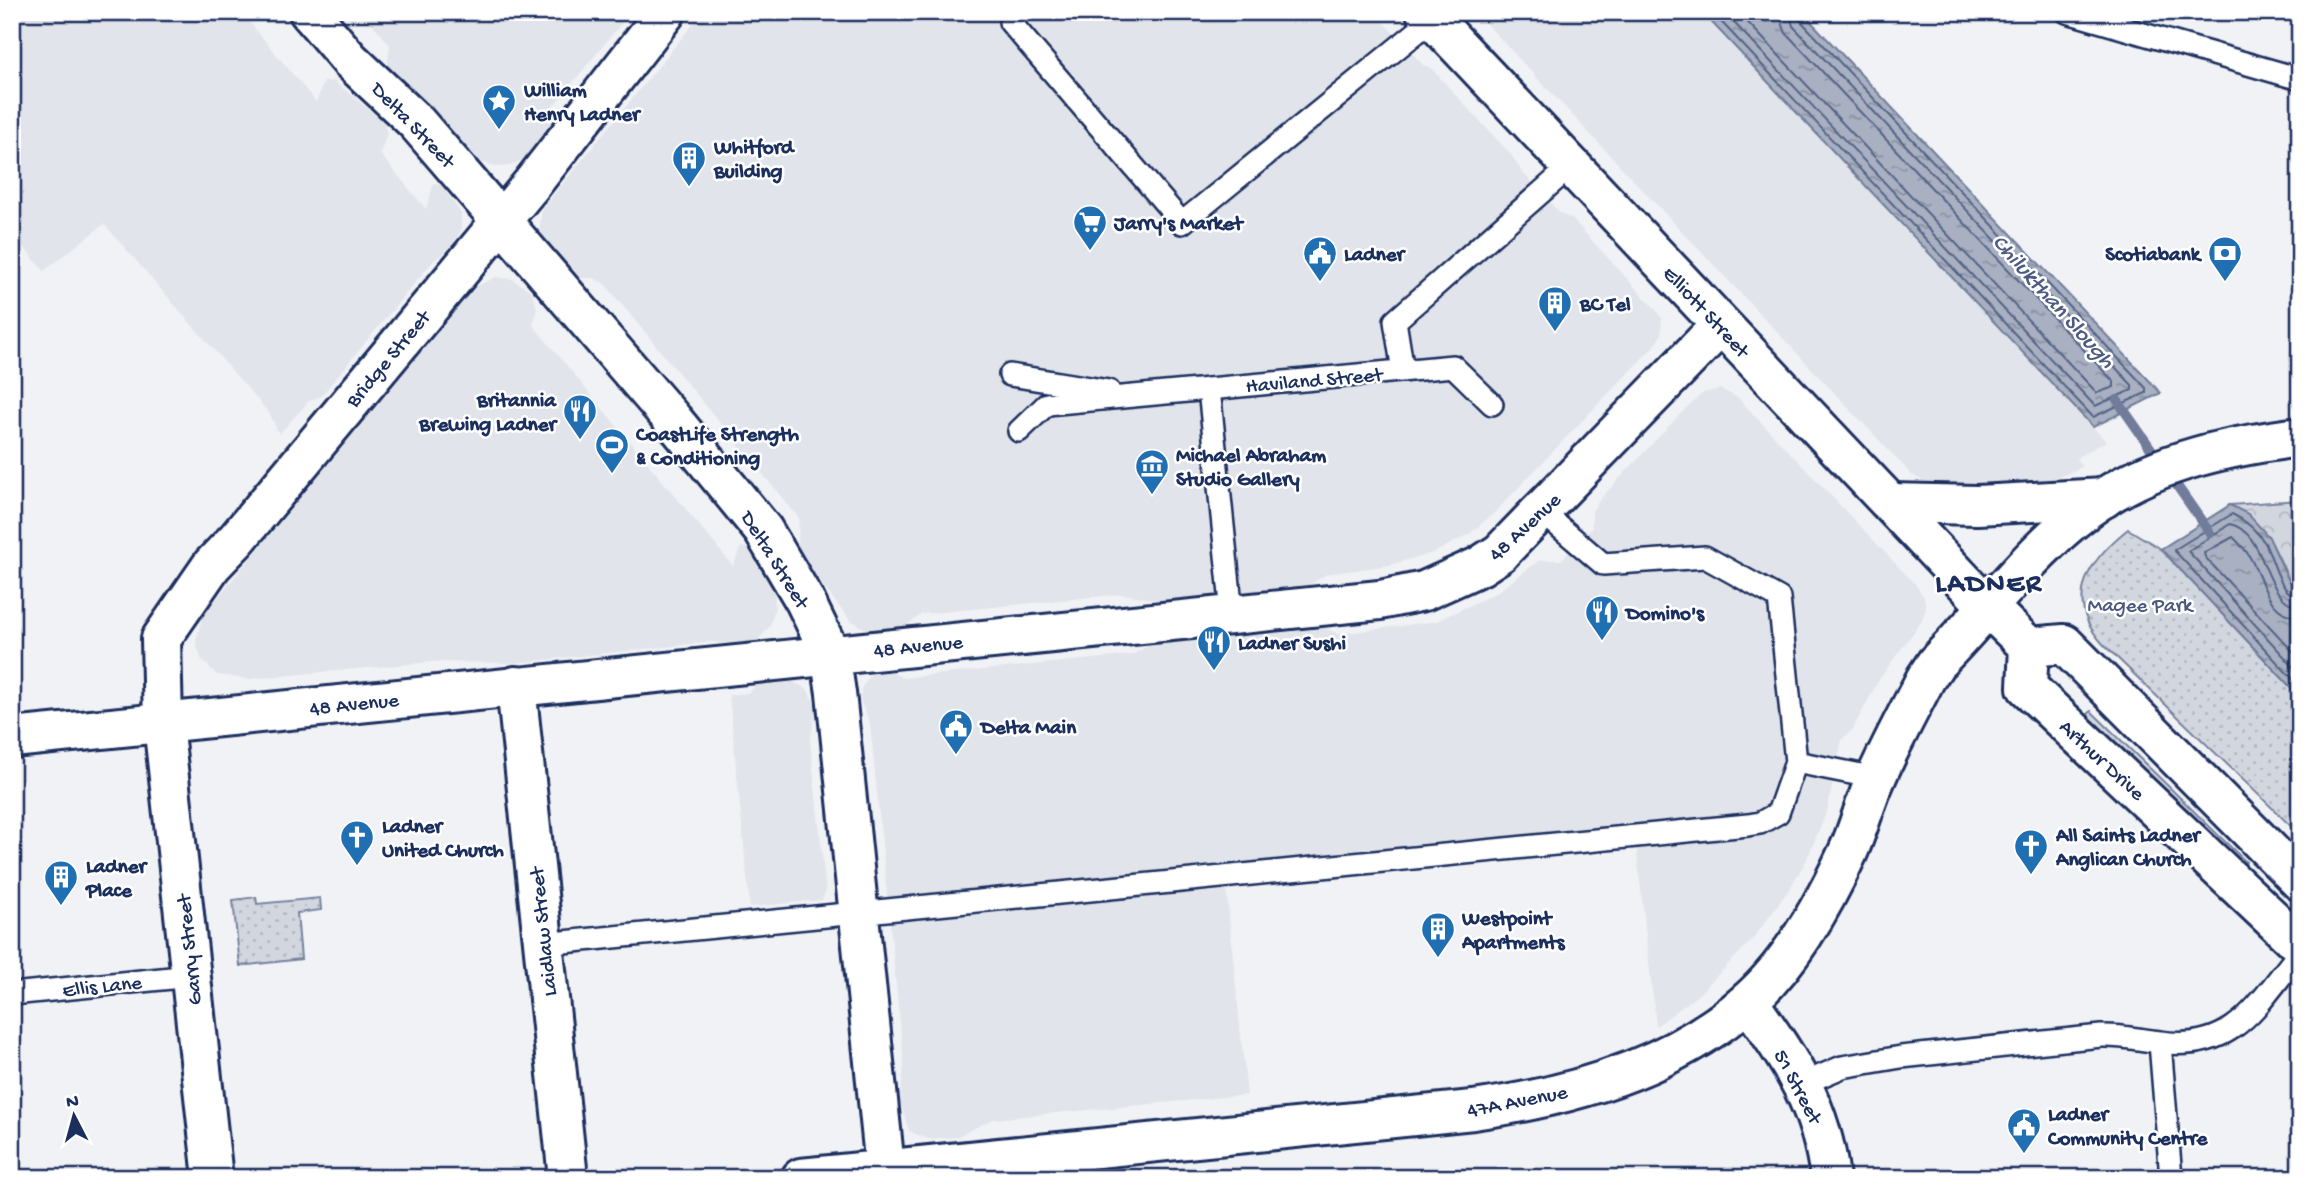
<svg xmlns="http://www.w3.org/2000/svg" width="2312" height="1190" font-family="'Gochi Hand',sans-serif">
  <style>
    .built { fill: #e1e4ea }
    .forest { fill: url(#forest-crowns); stroke: #76829e; stroke-width: 2 }
    .park { fill: url(#park-dots); stroke: #76829e; stroke-width: 2 }
    .water { fill: url(#water-ripples); stroke: #707c9a; stroke-width: 2 }
    .lines { fill: none; stroke-linecap: round; stroke-linejoin: round }
    .shore { stroke: #536386; stroke-width: 2 }
    .stream { stroke: #707c9a; stroke-width: 10 }
    .lane-casing { stroke: #1b2f5e; stroke-width: 26 }
    .street-casing { stroke: #1b2f5e; stroke-width: 44 }
    .secondary-casing { stroke: #1b2f5e; stroke-width: 44 }
    .lane { stroke: #fff; stroke-width: 21 }
    .street { stroke: #fff; stroke-width: 38 }
    .secondary { stroke: #fff; stroke-width: 38 }
    .labels { text-anchor: middle; stroke-width: 5; stroke-linejoin: round; paint-order: stroke }
    .poi-label { font-size: 21px; font-weight: bold; fill: #1b2f5e; stroke: #fff; text-anchor: start }
    .street-label { font-size: 21px; fill: #1b2f5e; stroke: #fff }
    .park-label { font-size: 21px; fill: #49597e; stroke: #fff }
    .water-label { font-size: 23px; font-style: italic; fill: #4c5c81; stroke: #fff }
    .district-label { font-size: 28px; font-weight: bold; letter-spacing: 2px; fill: #1b2f5e; stroke: #fff }
  </style>
  <defs>
    <pattern id="forest-crowns" width="20" height="18" patternUnits="userSpaceOnUse" patternTransform="scale(1.75)"><rect width="20" height="18" fill="#d2d6df"/><path d="M2 6a3 3 0 1 1 6 0M12 15a3 3 0 1 1 6 0" fill="none" stroke="#b4b8c2"/></pattern>
    <pattern id="park-dots" width="8" height="8" patternUnits="userSpaceOnUse" patternTransform="scale(1.75)"><rect width="8" height="8" fill="#d2d6df"/><path d="M2 2h.1M6 6h.1" fill="none" stroke="#b4b8c2" stroke-width="1.8" stroke-linecap="round"/></pattern>
    <pattern id="water-ripples" width="26" height="14" patternUnits="userSpaceOnUse" patternTransform="scale(1.75)"><rect width="26" height="14" fill="#a8b0c2"/><path d="M2 4q2-2 4 0t4 0M15 11q2-2 4 0t4 0" fill="none" stroke="#8890a1"/></pattern>
  </defs>
  <rect width="100%" height="100%" fill="#f1f2f5"/>
  <filter id="ink" filterUnits="userSpaceOnUse"><feTurbulence type="fractalNoise" baseFrequency=".0143" numOctaves="2"/><feDisplacementMap in="SourceGraphic" scale="14" xChannelSelector="R" yChannelSelector="G"/><feConvolveMatrix kernelMatrix="1 2 1 2 8 2 1 2 1" color-interpolation-filters="sRGB"/></filter>
  <g filter="url(#ink)">
    <!-- built -->
    <g class="built">
      <path d="M12,12h229l75,90 8,-20 10,-1 49,40 4,12 -7,21 46,55 8,-26 8,2 19,29v17l-10,16 -18,14 -112,135 -12,5 -30,33 -10,-21 -165,-189 -60,47 -32,-38z"/>
      <path d="M363,12h268l-81,98v19l-24,29 -16,8 -12,1 -20,-6 -11,-8 -32,-41 -45,-38 -3,-6 3,-23z"/>
      <path d="M703,12h675l6,11 39,42 8,3 81,88 10,16 38,41 12,6 84,91 6,9 -1,16 -7,11 -160,167 -26,22 -35,18 -43,12 -63,9 -18,11 -21,6 -21,-1 -73,7 -19,6 -52,-9 -201,20 -19,14 -35,2 -18,-10 -37,-46 -15,-26 1,-30 -195,-235 -11,-5h-18l-36,-44 3,-25z"/>
      <path d="M1475,12h227l404,429 -30,17 6,9 -42,18 -102,4 -26,-14z"/>
      <path d="M496,277l16,2 20,13 5,16 -4,17 200,241 8,-19 7,1 26,43 1,16 -5,19 -12,14 -16,5 -31,-3 -196,21 -84,-1 -182,17 -32,-4 -15,-15 -4,-10 -2,-10 7,-25 272,-328z"/>
      <path d="M1720,389l17,8 178,187 9,13 2,11 -5,14 -41,56 -27,51 -11,10 -15,72 -21,50 -16,27 -37,51 -55,56 -42,31 -20,-181 -410,42 21,208 -254,24 -37,18 -28,2 -19,-8 -9,-30 4,-36 -34,-342 -10,-23 2,-13 8,-12 13,-7 20,10 229,-23 26,-15 160,-15 21,9 98,-13 60,-29 43,-32h21l31,-32v-17l10,-14 83,-88 18,-16z"/>
      <path d="M783,677l24,12 10,19 -7,32 16,151 -4,9 -72,7 -21,-212 19,-2 13,-12z"/>
    </g>
    <!-- forest -->
    <path class="forest" d="M2300,500v69l-12,10c-12,-32 -26,-58 -58,-74z"/>
    <!-- park -->
    <g class="park">
      <path d="M2128,529l33,20 139,148v138l-197,-191c-41,-45 -15,-83 25,-115z"/>
      <path d="M2091,711l155,151 -8,8 -156,-149z"/>
      <path d="M256,897l1,7 63,-6 1,12 -24,3 4,46 -61,7 -7,-66z"/>
    </g>
    <!-- water -->
    <g class="water">
      <path d="M1702,12h100l359,381 -68,34z"/>
      <path d="M2230,505l18,9 21,23 19,42 12,15v103l-139,-148z"/>
    </g>
    <g class="lines">
      <!-- shore -->
      <g class="shore">
        <path d="M1712,12l381,405 53,-24v-5l-346,-368 -2,-8"/>
        <path d="M1724,12l371,394 37,-16v-5l-339,-359 -4,-14"/>
        <path d="M1738,12l359,381 17,-6v-5l-328,-349 -8,-21"/>
        <path d="M2300,598c-21,-3 -26,-39 -35,-55 -8,-12 -20,-23 -33,-29l-58,36 126,137"/>
        <path d="M2300,606c-37,-2 -32,-74 -70,-82l-42,27 112,123"/>
        <path d="M2300,617c-34,-1 -37,-40 -52,-63 -4,-6 -10,-12 -15,-17l-29,16 1,4 95,102"/>
      </g>
      <!-- stream -->
      <path class="stream" d="M2117,400l93,133"/>
      <!-- lane casing -->
      <g class="lane-casing">
        <g id="lane">
          <path d="M1019,12l-9,10 172,201 251,-204"/>
          <path d="M2067,12l233,67"/>
          <path d="M1403,371l-8,-50 175,-154"/>
          <path d="M1010,375l99,16"/>
          <path d="M1019,431l28,-27 162,-15"/>
          <path d="M1542,512l61,52 102,-7 74,41 17,164 80,16"/>
          <path d="M1232,614l-23,-225 244,-23 39,38"/>
          <path d="M543,944l1205,-119 12,-2 18,-10 18,-51"/>
          <path d="M12,994l179,-18"/>
          <path d="M2160,1043l11,135"/>
          <path d="M1802,1084l40,-17 59,-10 200,-21c21,-1 38,4 59,6 76,11 98,-40 140,-90"/>
        </g>
      </g>
      <!-- street casing -->
      <g class="street-casing">
        <g id="street">
          <path d="M309,12l41,48 66,62 257,298 90,110 42,71 25,52 6,40 50,485"/>
          <path d="M516,686l52,492"/>
          <path d="M1748,1001c42,60 73,103 82,177"/>
          <path d="M213,1178l-50,-455 -2,-84 51,-74 25,-26 294,-354 135,-173"/>
        </g>
      </g>
      <!-- secondary casing -->
      <g class="secondary-casing">
        <g id="secondary">
          <path d="M1426,12l563,596 40,39 35,-3 236,237"/>
          <path d="M1891,503l86,2 127,-7"/>
          <path d="M2029,647l-2,40 273,258"/>
          <path d="M12,738l1368,-138 44,-9 56,-25 20,-13 220,-227"/>
          <path d="M801,1178l672,-68c96,-13 200,-43 274,-108 44,-38 77,-98 101,-150 11,-24 17,-50 28,-74 15,-34 33,-67 50,-100l10,-15c54,-54 102,-123 167,-165 59,-38 127,-52 197,-61"/>
        </g>
      </g>
      <!-- lane -->
      <use href="#lane" class="lane"/>
      <!-- street -->
      <use href="#street" class="street"/>
      <!-- secondary -->
      <use href="#secondary" class="secondary"/>
    </g>
  </g>
  <!-- icons -->
  <defs>
    <g id="sight-pin" transform="scale(1.75)"><path d="M0 17L-7.5 6A9.5 9.5 0 1 1 7.5 6Z" fill="#1f6fb2" stroke="#fff"/><path d="M0-6L1.8-2.2L6-1.7L2.9 1.2L3.7 5.4L0 3.3L-3.7 5.4L-2.9 1.2L-6-1.7L-1.8-2.2Z" fill="#fff"/></g>
    <g id="building-pin" transform="scale(1.75)"><path d="M0 17L-7.5 6A9.5 9.5 0 1 1 7.5 6Z" fill="#1f6fb2" stroke="#fff"/><path d="M-4-6H4V6H1V3H-1V6H-4ZM-2.5-4.3h1.7v1.8h-1.7ZM.8-4.3h1.7v1.8H.8ZM-2.5-1h1.7V.8h-1.7ZM.8-1h1.7V.8H.8Z" fill="#fff"/></g>
    <g id="supermarket-pin" transform="scale(1.75)"><path d="M0 17L-7.5 6A9.5 9.5 0 1 1 7.5 6Z" fill="#1f6fb2" stroke="#fff"/><path d="M-6-5.5h2.5l.6 2H6L4.5 2H-2.5L-4.4-4H-6ZM-1.5 3.2a1.3 1.3 0 1 0 .1 0ZM3 3.2a1.3 1.3 0 1 0 .1 0Z" fill="#fff"/></g>
    <g id="civic-pin" transform="scale(1.75)"><path d="M0 17L-7.5 6A9.5 9.5 0 1 1 7.5 6Z" fill="#1f6fb2" stroke="#fff"/><path d="M-.6-6.5H3V-4.5H.6V-3L4-1V1h2V6H-6V1h2V-1L-.6-3ZM-1.2 2.5V6h2.4V2.5Z" fill="#fff"/></g>
    <g id="bank-pin" transform="scale(1.75)"><path d="M0 17L-7.5 6A9.5 9.5 0 1 1 7.5 6Z" fill="#1f6fb2" stroke="#fff"/><path d="M-6-4H6V4H-6ZM0-2.3a2.3 2.3 0 1 0 0 4.6a2.3 2.3 0 1 0 0-4.6Z" fill="#fff"/></g>
    <g id="restaurant-pin" transform="scale(1.75)"><path d="M0 17L-7.5 6A9.5 9.5 0 1 1 7.5 6Z" fill="#1f6fb2" stroke="#fff"/><path d="M-5-6h1v4h1v-4h1v4h1v-4h1v5L-1.5 .5V6h-2V.5L-5-1ZM5-6V6H3V1.5H1.5Q1.5-4 5-6Z" fill="#fff"/></g>
    <g id="stadium-pin" transform="scale(1.75)"><path d="M0 17L-7.5 6A9.5 9.5 0 1 1 7.5 6Z" fill="#1f6fb2" stroke="#fff"/><path d="M0-5a6.5 5 0 1 0 0 10a6.5 5 0 1 0 0-10ZM-3.5-1.8h7v3.6h-7Z" fill="#fff"/></g>
    <g id="museum-pin" transform="scale(1.75)"><path d="M0 17L-7.5 6A9.5 9.5 0 1 1 7.5 6Z" fill="#1f6fb2" stroke="#fff"/><path d="M0-6L6-3V-2H-6V-3ZM-5-1h2V3h-2ZM-1-1h2V3h-2ZM3-1h2V3H3ZM-6 4H6V6H-6Z" fill="#fff"/></g>
    <g id="church-pin" transform="scale(1.75)"><path d="M0 17L-7.5 6A9.5 9.5 0 1 1 7.5 6Z" fill="#1f6fb2" stroke="#fff"/><path d="M-1.2-6h2.4v3.5h3.3v2.4h-3.3V6h-2.4V-.1h-3.3v-2.4h3.3Z" fill="#fff"/></g>
  </defs>
  <g fill-rule="evenodd">
    <use href="#sight-pin" x="499" y="101"/>
    <use href="#building-pin" x="689" y="158"/>
    <use href="#supermarket-pin" x="1090" y="222"/>
    <use href="#civic-pin" x="1320" y="253"/>
    <use href="#bank-pin" x="2225" y="253"/>
    <use href="#building-pin" x="1555" y="303"/>
    <use href="#restaurant-pin" x="580" y="411"/>
    <use href="#stadium-pin" x="612" y="445"/>
    <use href="#museum-pin" x="1152" y="466"/>
    <use href="#restaurant-pin" x="1602" y="612"/>
    <use href="#restaurant-pin" x="1214" y="642"/>
    <use href="#civic-pin" x="956" y="726"/>
    <use href="#church-pin" x="357" y="837"/>
    <use href="#church-pin" x="2031" y="846"/>
    <use href="#building-pin" x="61" y="877"/>
    <use href="#building-pin" x="1438" y="929"/>
    <use href="#civic-pin" x="2024" y="1125"/>
  </g>
  <g class="labels">
    <!-- poi labels -->
    <g class="poi-label">
      <text x="524" y="96">William<tspan x="524" dy="24">Henry Ladner</tspan></text>
      <text x="714" y="153">Whitford<tspan x="714" dy="24">Building</tspan></text>
      <text x="1114" y="229">Jarry's Market</text>
      <text x="1344" y="260">Ladner</text>
      <text x="2200" y="260" text-anchor="end">Scotiabank</text>
      <text x="1580" y="310">BC Tel</text>
      <text x="556" y="406" text-anchor="end">Britannia<tspan x="556" dy="24">Brewing Ladner</tspan></text>
      <text x="636" y="440">CoastLife Strength<tspan x="636" dy="24">&amp; Conditioning</tspan></text>
      <text x="1176" y="461">Michael Abraham<tspan x="1176" dy="24">Studio Gallery</tspan></text>
      <text x="1626" y="619">Domino's</text>
      <text x="1238" y="649">Ladner Sushi</text>
      <text x="981" y="733">Delta Main</text>
      <text x="382" y="832">Ladner<tspan x="382" dy="24">United Church</tspan></text>
      <text x="2056" y="841">All Saints Ladner<tspan x="2056" dy="24">Anglican Church</tspan></text>
      <text x="86" y="872">Ladner<tspan x="86" dy="24">Place</tspan></text>
      <text x="1462" y="924">Westpoint<tspan x="1462" dy="24">Apartments</tspan></text>
      <text x="2048" y="1120">Ladner<tspan x="2048" dy="24">Community Centre</tspan></text>
    </g>
    <!-- street labels -->
    <g class="street-label">
      <text transform="translate(414 124) rotate(46)" y="7">Delta Street</text>
      <text transform="translate(1707 311) rotate(47)" y="7">Elliott Street</text>
      <text transform="translate(387 358) rotate(-50)" y="7">Bridge Street</text>
      <text transform="translate(1314 379) rotate(-5)" y="7">Haviland Street</text>
      <text transform="translate(1524 526) rotate(-43)" y="7">48 Avenue</text>
      <text transform="translate(776 559) rotate(58)" y="7">Delta Street</text>
      <text transform="translate(918 645) rotate(-6)" y="7">48 Avenue</text>
      <text transform="translate(354 703) rotate(-6)" y="7">48 Avenue</text>
      <text transform="translate(2103 759) rotate(43)" y="7">Arthur Drive</text>
      <text transform="translate(542 932) rotate(-96)" y="7">Laidlaw Street</text>
      <text transform="translate(188 950) rotate(-96)" y="7">Garry Street</text>
      <text transform="translate(102 985) rotate(-6)" y="7">Ellis Lane</text>
      <text transform="translate(1799 1086) rotate(62)" y="7">51 Street</text>
      <text transform="translate(1517 1100) rotate(-11)" y="7">47A Avenue</text>
    </g>
    <!-- park labels -->
    <g class="park-label">
      <text x="2140" y="611">Magee Park</text>
    </g>
    <!-- water labels -->
    <g class="water-label">
      <text transform="translate(2055 300) rotate(48)" y="8">Chilukthan Slough</text>
    </g>
    <!-- district labels -->
    <g class="district-label">
      <text x="1989" y="591">LADNER</text>
    </g>
  </g>
  <!-- margin -->
  <rect width="2312" height="1190" fill="none" stroke="#fff" stroke-width="42"/>
  <rect x="21" y="21" width="2270" height="1148" fill="none" stroke="#1b2f5e" stroke-width="2.5" filter="url(#ink)"/>
  <!-- north arrow -->
  <g transform="translate(74 1116) rotate(354)" stroke="#ffffff" stroke-width="5" paint-order="stroke">
  <path d="M0-5L12 26L0 18L-12 26Z" fill="#1b2f5e"/>
  <text y="-10" font-size="19" font-weight="bold" text-anchor="middle" fill="#1b2f5e">N</text>
  </g>
</svg>
